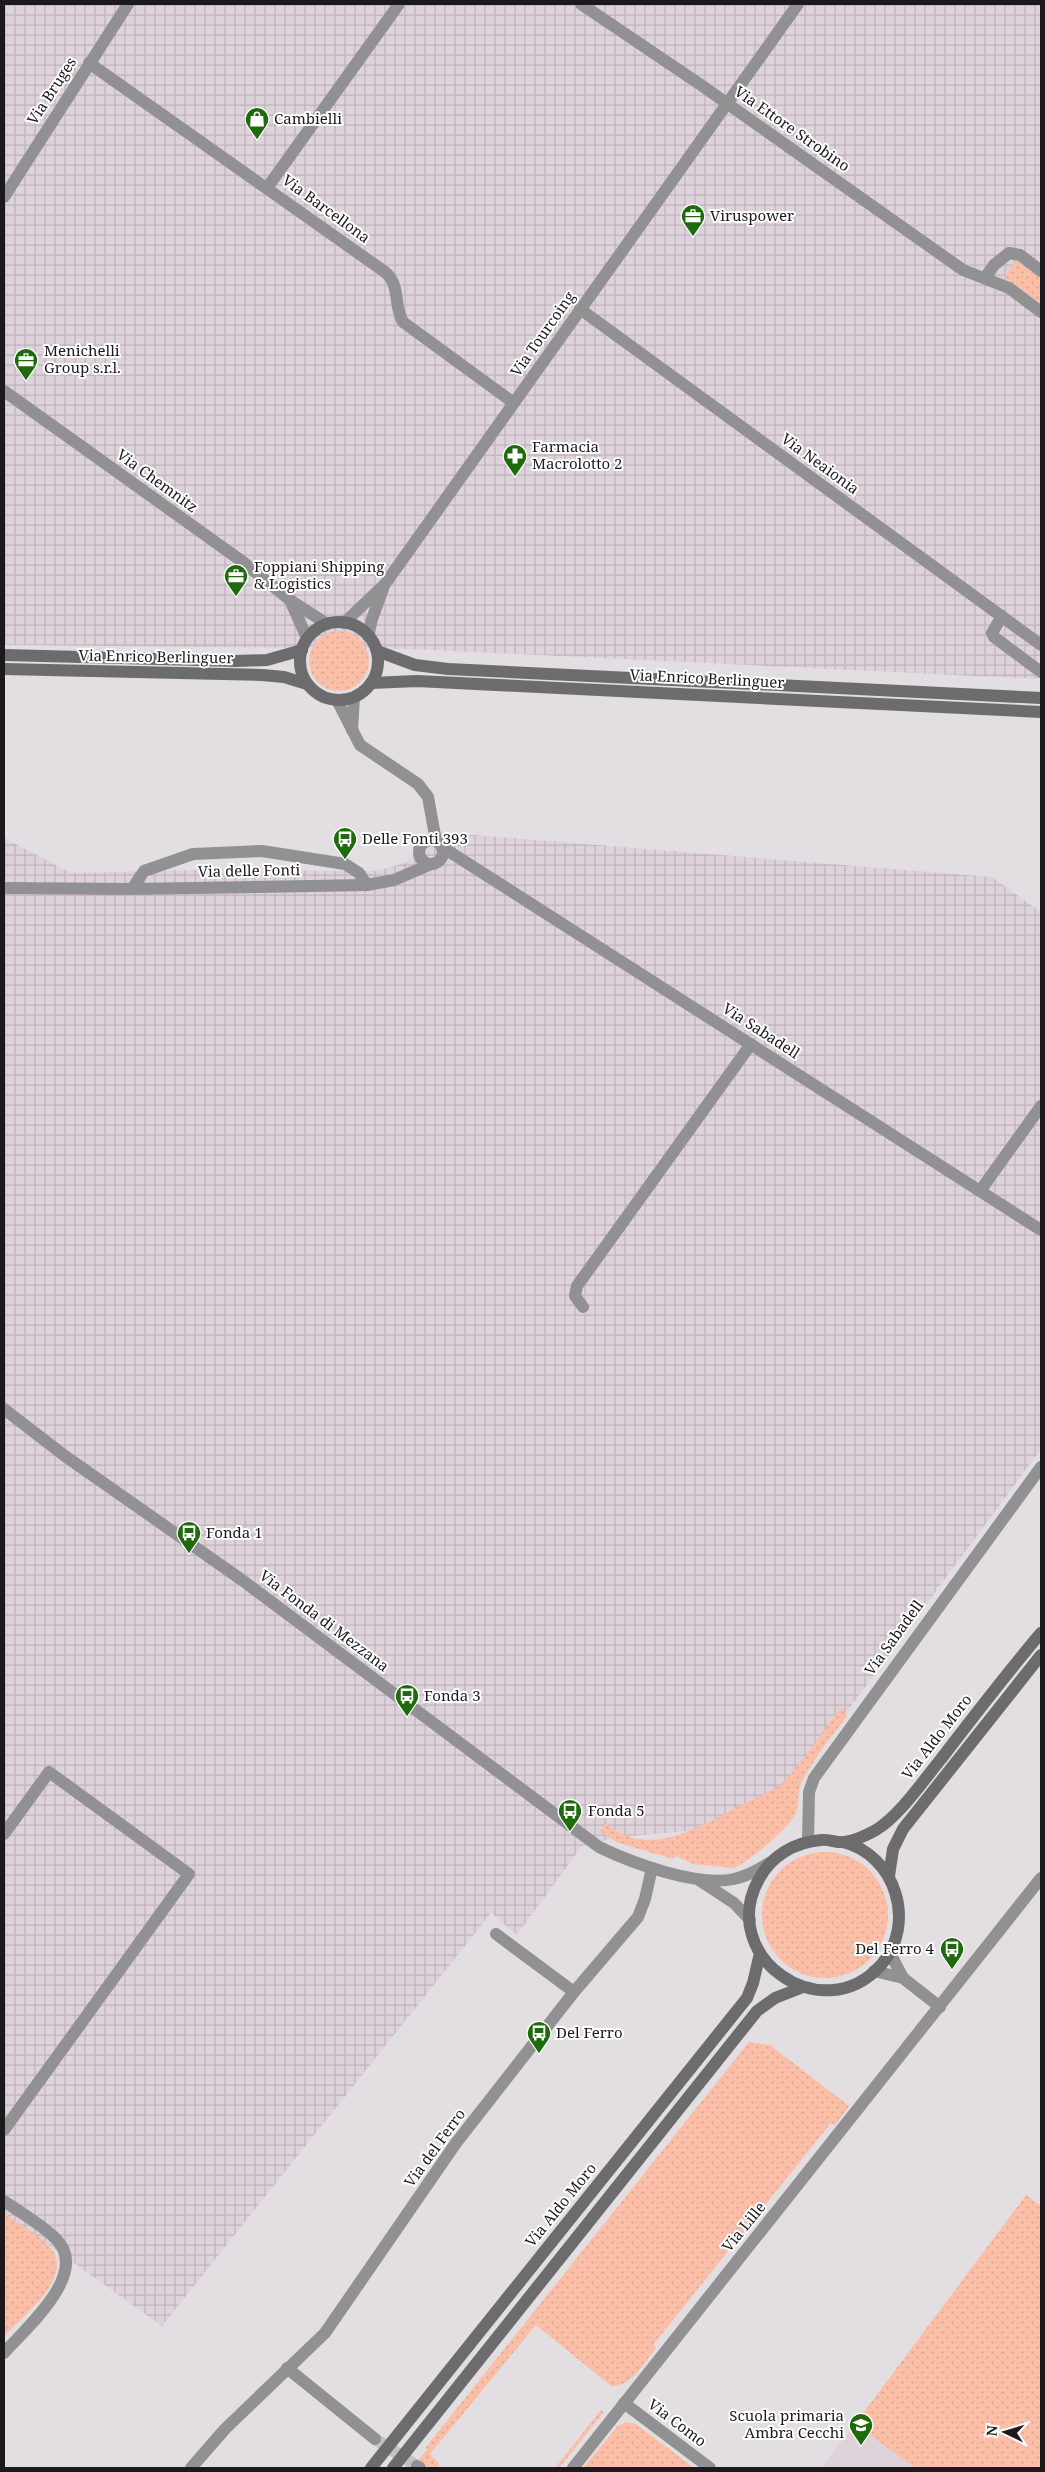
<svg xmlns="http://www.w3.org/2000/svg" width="1045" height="2472" font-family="'Noto Serif',serif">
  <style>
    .built { fill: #ded2db }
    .industrial { fill: url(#industrial-grid) }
    .grass { fill: url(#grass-dots) }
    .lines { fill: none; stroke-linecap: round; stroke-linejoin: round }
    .street-tunnel { stroke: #c5c0c4; stroke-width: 12; stroke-dasharray: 12 6; stroke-linecap: butt }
    .street { stroke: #919093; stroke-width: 12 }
    .secondary { stroke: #6c6b6e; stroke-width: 12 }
    .labels { text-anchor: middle; stroke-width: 4; stroke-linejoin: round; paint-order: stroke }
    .street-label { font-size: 15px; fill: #1b191b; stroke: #fff }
    .poi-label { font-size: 15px; fill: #1b191b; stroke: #fff; text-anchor: start }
  </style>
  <defs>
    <pattern id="industrial-grid" width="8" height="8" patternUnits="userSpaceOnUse" patternTransform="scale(1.25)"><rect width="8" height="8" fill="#ded2db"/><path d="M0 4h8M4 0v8" fill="none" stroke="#beb4bb"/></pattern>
    <pattern id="grass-dots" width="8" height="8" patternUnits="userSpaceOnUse" patternTransform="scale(1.25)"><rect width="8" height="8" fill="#fbbfa8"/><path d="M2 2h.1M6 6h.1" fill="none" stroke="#d7a490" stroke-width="1.8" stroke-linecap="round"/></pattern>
  </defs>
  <rect width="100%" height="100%" fill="#e3dee2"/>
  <!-- built -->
  <path class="built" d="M855,2424l60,44h-94z"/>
  <!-- industrial -->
  <g class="industrial">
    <path d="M4,4h1037v675l-630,-30 -407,-4z"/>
    <path d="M436,832l556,45 49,35v537l-246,333 -105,49 -73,6 -35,9 -65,89 -26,-22 -329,413 -158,-113v-1375l67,35 124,-3 180,1 30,-8z"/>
  </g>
  <!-- grass -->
  <g class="grass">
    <path d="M1016,260l25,19v25l-37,-27z"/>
    <circle cx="339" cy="661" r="30"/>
    <path d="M842,1707l5,9c-11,15 -24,30 -34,47 -5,8 -12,18 -14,27 -1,8 -1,16 -3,23 -5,14 -50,51 -63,55l-40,-4 -17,-8 -3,3 -57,-17 -16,-11 6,-8c42,38 95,3 137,-19 13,-6 33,-14 43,-24 20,-23 37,-49 56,-73z"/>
    <circle cx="825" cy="1915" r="63"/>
    <path d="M749,2042l21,3 79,61 -14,19 -4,-2 -178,222 3,3c-12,15 -24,39 -45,38l-75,-61 -106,129 9,9 -2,5h-7l-12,-8 9,-10 -1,-3z"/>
    <path d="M1026,2195l15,11v262h-126l-60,-44z"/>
    <path d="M4,2213c14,11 34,21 46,34 26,30 -28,69 -46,90z"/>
    <path d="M601,2410l3,2 -45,56h-4z"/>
    <path d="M626,2422l10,2 58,44h-111l35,-42z"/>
  </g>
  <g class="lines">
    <!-- street-tunnel -->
    <path class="street-tunnel" d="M375,2439l42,27"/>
    <!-- street -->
    <g class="street">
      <path d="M581,4l120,81 262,185 46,18 32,24"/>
      <path d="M89,63l296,209c16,13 8,33 18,50l111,81"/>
      <path d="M267,188l132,-184"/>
      <path d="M4,197l124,-193"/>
      <path d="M985,278l9,-13 15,-12 11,2 21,16"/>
      <path d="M580,309l461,336"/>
      <path d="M4,391l239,171 47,38 37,24"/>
      <path d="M290,600l17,38"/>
      <path d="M1002,616l-10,17 2,4 47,35"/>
      <path d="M344,623l41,-39 413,-580"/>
      <path d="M368,636l4,-17 11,-30"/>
      <path d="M337,700l23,45 58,39 10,13 8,44"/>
      <path d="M352,730l2,-32"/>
      <circle cx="431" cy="852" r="12"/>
      <path d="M442,847l599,383"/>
      <path d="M4,888l128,1 235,-4 27,-5 35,-15"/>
      <path d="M132,889l12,-18 49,-17 69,-3 83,13 14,9 8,12"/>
      <path d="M980,1191l61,-85"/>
      <path d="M583,1307l-8,-11 2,-10 174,-242"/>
      <path d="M4,1409l61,47 177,124 357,267c33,16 98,40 135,32 13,-3 23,-8 35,-16"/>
      <path d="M4,1834l45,-62 140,102 -185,256"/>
      <path d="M808,1841l1,-49 5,-14 227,-311"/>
      <path d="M699,1880l35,23 16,17"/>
      <path d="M496,1934l78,58"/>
      <path d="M890,1953l13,25"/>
      <path d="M874,1971l29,7 37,29"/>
      <path d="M4,2201c17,12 37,23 52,38 35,34 -31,90 -52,114"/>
      <path d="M287,2368l88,71"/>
      <path d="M624,2403l86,65"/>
      <path d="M417,2466l3,2"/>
      <path d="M191,2468l34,-39 100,-96 131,-190 118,-151 64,-75 7,-18 7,-31"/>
      <path d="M573,2468l468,-590"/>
    </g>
    <!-- secondary -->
    <g class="secondary">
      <circle cx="339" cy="661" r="39"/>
      <path d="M377,651l38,14 33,4 593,29"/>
      <path d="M4,655l232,6 31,-1 35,-10"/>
      <path d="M4,669l258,6 22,2 23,7"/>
      <path d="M371,683l46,-2 624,31"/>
      <path d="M843,1842c53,13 74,82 38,123 -59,66 -165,-9 -122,-86 12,-23 36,-37 62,-39 8,-1 16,3 23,2 10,-1 23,-7 32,-12 24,-15 47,-49 65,-71 33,-43 65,-85 100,-126"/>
      <path d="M889,1876l4,-27 10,-20 138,-174"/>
      <path d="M371,2468l376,-470 6,-15 7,-30"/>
      <path d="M393,2468l364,-457 18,-13 28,-11"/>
    </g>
  </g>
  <!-- icons -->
  <defs>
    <g id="shop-pin" transform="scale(1.25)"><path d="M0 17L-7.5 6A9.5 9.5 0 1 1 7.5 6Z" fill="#1d6b0d" stroke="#fff"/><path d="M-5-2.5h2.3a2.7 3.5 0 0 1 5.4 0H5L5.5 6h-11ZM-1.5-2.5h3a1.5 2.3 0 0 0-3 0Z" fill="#fff"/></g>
    <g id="office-pin" transform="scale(1.25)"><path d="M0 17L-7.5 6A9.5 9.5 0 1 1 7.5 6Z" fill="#1d6b0d" stroke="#fff"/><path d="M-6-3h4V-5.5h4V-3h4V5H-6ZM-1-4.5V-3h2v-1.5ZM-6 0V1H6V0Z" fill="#fff"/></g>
    <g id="pharmacy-pin" transform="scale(1.25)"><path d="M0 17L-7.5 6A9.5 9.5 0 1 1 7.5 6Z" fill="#1d6b0d" stroke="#fff"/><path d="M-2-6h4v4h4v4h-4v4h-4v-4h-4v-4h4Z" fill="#fff"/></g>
    <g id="bus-pin" transform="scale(1.25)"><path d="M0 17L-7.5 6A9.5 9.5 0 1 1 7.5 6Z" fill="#1d6b0d" stroke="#fff"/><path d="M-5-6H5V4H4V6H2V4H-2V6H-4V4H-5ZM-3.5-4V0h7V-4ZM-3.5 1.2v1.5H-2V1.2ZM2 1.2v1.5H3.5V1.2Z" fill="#fff"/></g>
    <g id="school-pin" transform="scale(1.25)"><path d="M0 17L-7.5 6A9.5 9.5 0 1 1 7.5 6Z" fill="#1d6b0d" stroke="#fff"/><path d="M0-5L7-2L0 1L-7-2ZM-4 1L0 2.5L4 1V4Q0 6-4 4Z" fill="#fff"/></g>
  </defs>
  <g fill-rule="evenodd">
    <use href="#shop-pin" x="257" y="119"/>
    <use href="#office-pin" x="693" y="216"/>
    <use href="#office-pin" x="26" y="360"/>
    <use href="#pharmacy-pin" x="515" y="456"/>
    <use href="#office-pin" x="236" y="576"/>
    <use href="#bus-pin" x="345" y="839"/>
    <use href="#bus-pin" x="189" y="1533"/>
    <use href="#bus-pin" x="407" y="1696"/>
    <use href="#bus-pin" x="570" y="1811"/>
    <use href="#bus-pin" x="952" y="1949"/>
    <use href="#bus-pin" x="539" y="2033"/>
    <use href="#school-pin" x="861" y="2425"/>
  </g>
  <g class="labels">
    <!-- street labels -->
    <g class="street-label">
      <text transform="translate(52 91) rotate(-57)" y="5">Via Bruges</text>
      <text transform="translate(792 129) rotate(35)" y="5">Via Ettore Strobino</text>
      <text transform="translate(326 209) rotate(36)" y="5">Via Barcellona</text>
      <text transform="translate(543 334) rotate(-55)" y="5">Via Tourcoing</text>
      <text transform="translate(820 464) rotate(36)" y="5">Via Neaionia</text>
      <text transform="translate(157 481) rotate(36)" y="5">Via Chemnitz</text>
      <text transform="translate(156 657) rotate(1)" y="5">Via Enrico Berlinguer</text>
      <text transform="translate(707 679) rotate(3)" y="5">Via Enrico Berlinguer</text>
      <text transform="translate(249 871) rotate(-1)" y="5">Via delle Fonti</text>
      <text transform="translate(761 1031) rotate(33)" y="5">Via Sabadell</text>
      <text transform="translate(324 1621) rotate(37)" y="5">Via Fonda di Mezzana</text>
      <text transform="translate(894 1638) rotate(-54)" y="5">Via Sabadell</text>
      <text transform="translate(937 1737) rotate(-52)" y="5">Via Aldo Moro</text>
      <text transform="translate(435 2148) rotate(-54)" y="5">Via del Ferro</text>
      <text transform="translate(561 2205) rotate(-51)" y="5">Via Aldo Moro</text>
      <text transform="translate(744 2227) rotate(-51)" y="5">Via Lille</text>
      <text transform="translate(677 2423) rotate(37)" y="5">Via Como</text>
    </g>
    <!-- poi labels -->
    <g class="poi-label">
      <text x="274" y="124">Cambielli</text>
      <text x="710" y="221">Viruspower</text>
      <text x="44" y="356">Menichelli<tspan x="44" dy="17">Group s.r.l.</tspan></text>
      <text x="532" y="452">Farmacia<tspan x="532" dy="17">Macrolotto 2</tspan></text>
      <text x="254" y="572">Foppiani Shipping<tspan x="254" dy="17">&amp; Logistics</tspan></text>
      <text x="362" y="844">Delle Fonti 393</text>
      <text x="206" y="1538">Fonda 1</text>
      <text x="424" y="1701">Fonda 3</text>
      <text x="588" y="1816">Fonda 5</text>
      <text x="934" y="1954" text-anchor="end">Del Ferro 4</text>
      <text x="556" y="2038">Del Ferro</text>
      <text x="844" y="2421" text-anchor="end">Scuola primaria<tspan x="844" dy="17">Ambra Cecchi</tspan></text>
    </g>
  </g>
  <!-- border -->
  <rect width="1045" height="2472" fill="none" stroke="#1b191b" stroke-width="10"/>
  <!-- north arrow -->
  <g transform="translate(1005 2432) rotate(275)" stroke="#ffffff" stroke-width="4" paint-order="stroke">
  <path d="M0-4L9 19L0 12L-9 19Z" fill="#1b191b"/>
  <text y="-8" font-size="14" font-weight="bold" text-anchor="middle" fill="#1b191b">N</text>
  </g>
</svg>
